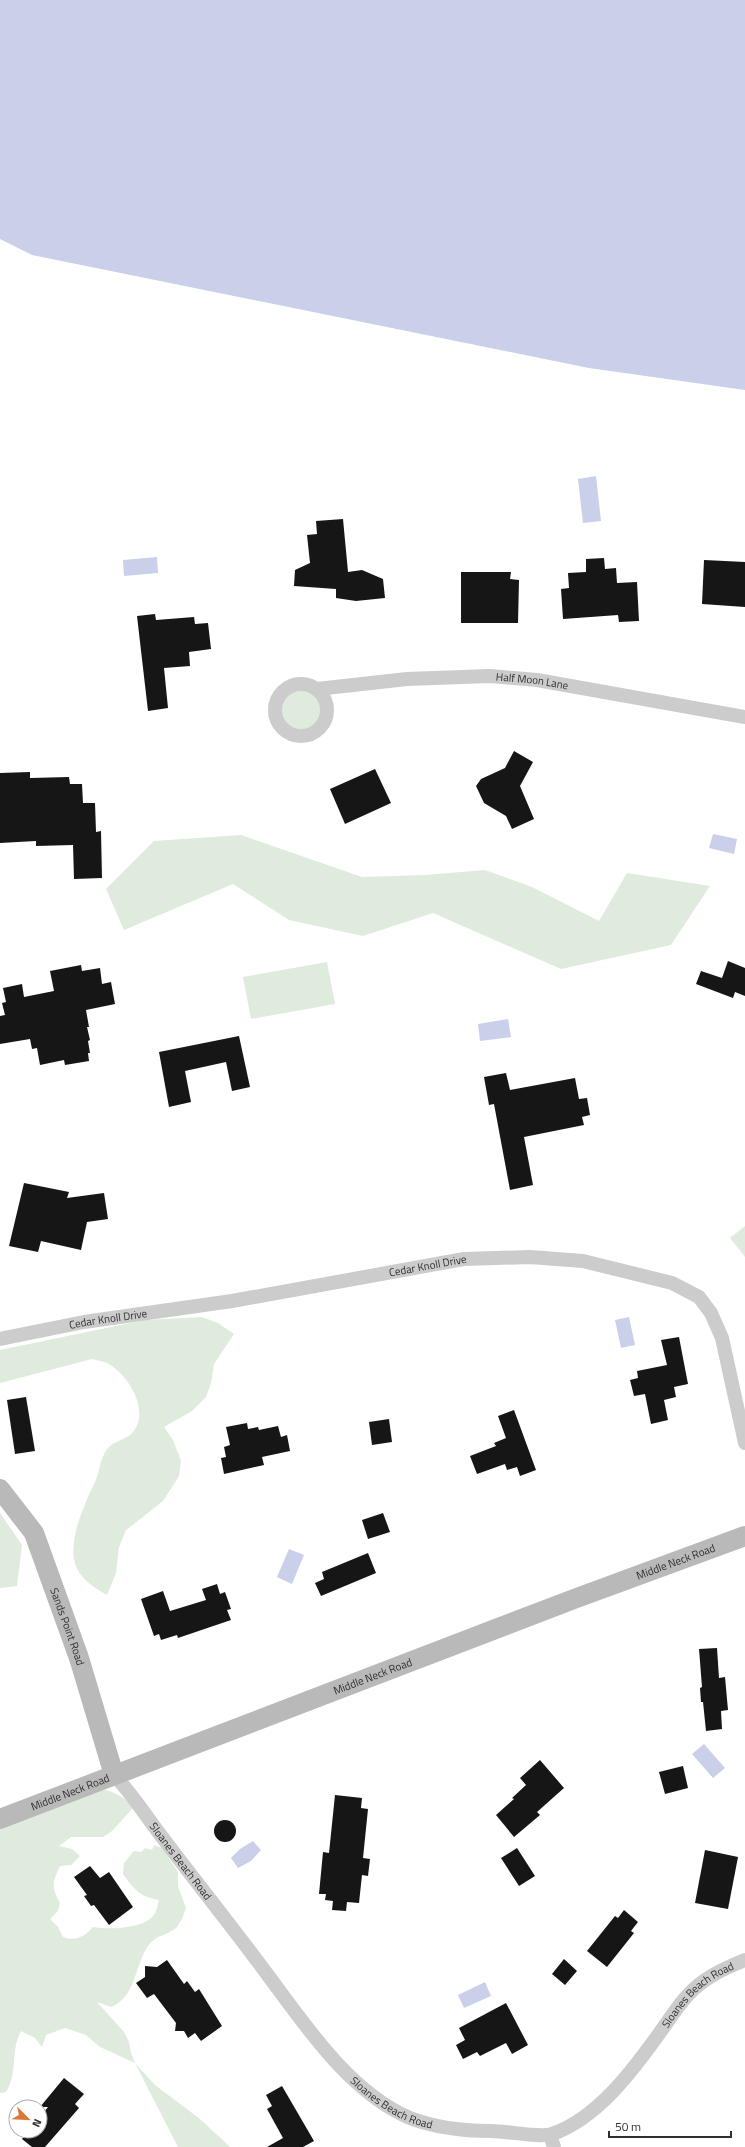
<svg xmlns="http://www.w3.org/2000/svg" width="745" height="2147" font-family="'Titillium Web',sans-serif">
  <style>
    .green { fill: #deebdd }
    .water { fill: #cacfea }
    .building { fill: #161616 }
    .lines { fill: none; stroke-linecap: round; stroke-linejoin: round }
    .street { stroke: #ccc; stroke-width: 14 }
    .secondary { stroke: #b9b9b9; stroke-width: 20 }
    .labels { text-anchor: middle; stroke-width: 4; stroke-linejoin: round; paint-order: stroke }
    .street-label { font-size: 11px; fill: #2f2f2f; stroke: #fff }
  </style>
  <rect width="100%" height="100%" fill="#fff"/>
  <!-- green -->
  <g class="green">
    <circle cx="301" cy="710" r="20"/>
    <path d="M241,835l121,42 63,-2 60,-5 47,17 67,34 28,-48 83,13 -39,59 -110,24 -128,-56 -70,23 -74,-16 -56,-36 -109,46 -18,-41 48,-48z"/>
    <path d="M327,962l8,42 -84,15 -8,-42z"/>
    <path d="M745,1226v31l-15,-19z"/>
    <path d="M202,1317l16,6 16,11 -20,30 -3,19 -5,14 -14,14 -28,16 9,13 8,21 -2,15 -16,25 -37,29 -7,17 -3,26 -9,22c-10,-6 -21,-12 -28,-23 -16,-24 6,-69 17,-92 4,-11 5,-26 14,-34 6,-5 17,-7 23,-14 18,-22 -6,-59 -26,-69 -5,-2 -10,-3 -15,-4l-92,24v-33l145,-30z"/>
    <path d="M0,1513l22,32 -5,41 -17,2z"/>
    <path d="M97,1788c16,3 26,8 37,19l-22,24 -9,6h-32l-12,9 13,3 8,7 -9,9 -11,1c-8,17 -9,20 0,37l-2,8 -8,8 8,8 5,10c13,5 22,-1 30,-10 16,3 54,2 62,-14 2,-4 3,-9 4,-13 -19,-3 -26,-12 -36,-26l1,-11 10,-12 7,1 4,-4 7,2 2,-5 8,3 16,24v14l8,22c-2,6 -5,15 -10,20 -13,10 -21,5 -31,23 -11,20 -10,46 -34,56l-14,-5 27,30 5,10 2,11 4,10 20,22 45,34 30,28h-52l-43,-84 -35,-16 -14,-12 -21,-7 -19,7 -4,12 -7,-9 -14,-7c-11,20 -3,43 -15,61l-6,1v-266z"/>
  </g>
  <!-- water -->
  <g class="water">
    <path d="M0,0h745v390l-156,-22 -557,-113 -32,-16z"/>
    <path d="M596,476l5,45 -18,2 -5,-44z"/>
    <path d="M157,557l1,16 -34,3 -1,-16z"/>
    <path d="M713,834l24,5 -3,15 -25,-6z"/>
    <path d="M508,1019l3,18 -31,4 -2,-17z"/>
    <path d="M629,1317l6,28 -14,3 -6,-28z"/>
    <path d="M289,1549l15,6 -12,29 -15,-7z"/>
    <path d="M704,1744l21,24 -12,10 -21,-24z"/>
    <path d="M253,1841l8,9 -10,11 -13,7 -7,-10 9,-9z"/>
    <path d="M485,1982l6,14 -27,12 -6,-13z"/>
  </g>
  <!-- building -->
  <g class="building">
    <path d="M343,519l5,53 14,-2 21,9 2,19 -29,3 -20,-3v-9l-42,-3 1,-16 15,-7 -3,-28 10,-1 -1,-13z"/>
    <path d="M604,558l1,11 11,-1 1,15 20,-1 2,39 -20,1 -1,-7 -55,4 -2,-30 8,-1 -1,-15 18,-1v-13z"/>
    <path d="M704,560l41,2v45l-43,-3z"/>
    <path d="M461,572h50l-1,7 9,1 -1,43h-57z"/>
    <path d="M155,614l1,6 38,-3 1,7 13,-1 3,26 -22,3 1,14 -26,2 4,40 -20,3 -11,-95z"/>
    <path d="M514,751l19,11 -13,24 14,33 -22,10 -6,-13 -22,-13 -8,-17 5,-7 24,-11z"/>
    <path d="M375,769l16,34 -46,21 -15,-35z"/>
    <path d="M30,772v6l39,-1 1,7h12l1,19h12l1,29 5,-1 1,47 -28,1 -1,-34 -37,1v-5l-36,2v-70z"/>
    <path d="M728,961l17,7v28l-10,-4 -2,6 -37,-14 5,-13 21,7z"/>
    <path d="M81,965l1,6 18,-3 2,16 9,-2 4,22 -29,6 3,17h-2l3,13 -2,1 2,12h-2l1,8 -24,4 -1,-5 -24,5 -3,-17 -5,1 -2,-10 -30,5v-28l5,-1 -3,-12 4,-1 -3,-14 19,-4 2,13 30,-6 -4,-20z"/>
    <path d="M239,1036l11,51 -18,4 -6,-29 -41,9 6,31 -22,5 -10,-55z"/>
    <path d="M506,1073l4,17 65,-12 4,21 8,-1 3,17 -8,2 2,8 -60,12 9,48 -23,5 -16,-86 -5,1 -5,-28z"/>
    <path d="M24,1183l45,9 -2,6 37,-5 4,26 -21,3 -6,28 -40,-9 -3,11 -29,-6z"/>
    <path d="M679,1337l9,47 -14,3 2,10 -12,3 4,20 -17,4 -6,-30 -11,2 -4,-16 8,-2 -1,-7 30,-6 -6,-25z"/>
    <path d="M26,1397l9,54 -20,3 -8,-54z"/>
    <path d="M514,1410l22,60 -16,6 -3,-9 -10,3 -2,-6 -28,10 -7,-18 26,-10 -2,-3 12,-5 -8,-22z"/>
    <path d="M389,1419l3,23 -20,3 -3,-23z"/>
    <path d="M247,1423l1,6 10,-2 1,3 19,-4 3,11 6,-2 3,16 -28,6 2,8 -40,9 -3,-16 5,-1 -2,-10 6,-2 -4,-18z"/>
    <path d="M383,1513l7,19 -22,7 -6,-19z"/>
    <path d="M368,1553l8,20 -55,23 -6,-13 9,-4 -2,-7z"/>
    <path d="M217,1584l3,10 5,-2 6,17 -4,1 4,10 -53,18 -1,-3 -16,5 -2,-6 -5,2 -13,-37 22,-8 7,20 36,-11 -4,-11z"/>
    <path d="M717,1648l2,30 6,-1 3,33 -7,1 1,18 -16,2 -3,-29h-2l-1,-14 2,-1 -3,-38z"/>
    <path d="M540,1760l24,28 -27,24 3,3 -26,22 -18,-22 18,-16 -2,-1 14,-13 -6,-7z"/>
    <path d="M683,1766l5,22 -23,6 -6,-22z"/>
    <path d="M335,1795l27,3 -1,10 7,1 -5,49 7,1 -2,17 -6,-1 -3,28 -12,-1 -1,9 -14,-1 1,-9 -8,-1 1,-6h-7l4,-42 6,1z"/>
    <circle cx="225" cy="1831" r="11"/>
    <path d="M517,1848l18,28 -16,10 -18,-28z"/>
    <path d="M705,1850l33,7 -10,52 -33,-6z"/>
    <path d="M90,1866l10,12 9,-6 24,35 -24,18 -15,-20 -3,1 -7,-10 3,-1 -13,-18z"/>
    <path d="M624,1910l14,12 -7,9 3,2 -27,34 -20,-16 28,-35 3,2z"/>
    <path d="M564,1959l13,12 -12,14 -13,-11z"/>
    <path d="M167,1960l17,24 3,-3 8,11 4,-3 23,37 -21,15 -6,-8 -7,5 -4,-7h-9l1,-8 -22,-29 -7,4 -11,-15 9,-6v-11l12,1z"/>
    <path d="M506,2003l22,42 -16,9 -6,-11 -26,13 -3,-4 -14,7 -7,-14 9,-5 -6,-12z"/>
    <path d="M64,2078l20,16 -9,10 4,4 -34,39h-13l-10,-8 6,-8h12v-14l8,-10h-8z"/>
    <path d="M282,2086l32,55 -11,6h-36l16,-9 -16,-29 5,-3 -6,-11z"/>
  </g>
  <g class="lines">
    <!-- street -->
    <g class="street">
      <circle cx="301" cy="710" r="26"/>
      <path id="s1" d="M317,689l90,-10 83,-3 47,4 208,37"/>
      <path id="s2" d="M0,1339l84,-17 148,-21 232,-42 66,-2 53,4 89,22 27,14 12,16 11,25 23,105"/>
      <path id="s3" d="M114,1775c19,20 29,37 45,58 37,49 75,96 111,145 37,50 81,115 140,140 26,10 54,13 81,13 15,0 50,7 61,3 45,-15 82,-65 109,-103 8,-11 16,-24 26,-35 16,-18 36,-27 58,-36"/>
      <path d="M550,2135l4,12"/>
    </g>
    <!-- secondary -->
    <g class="secondary">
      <path id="s4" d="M0,1489l34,44 45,125 35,117"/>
      <path id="s5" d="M0,1819l574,-220 171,-63"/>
    </g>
  </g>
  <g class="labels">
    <!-- street labels -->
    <g class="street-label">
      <text dy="4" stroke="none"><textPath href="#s1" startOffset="216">Half Moon Lane</textPath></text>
      <text dy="4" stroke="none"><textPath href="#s2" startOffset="434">Cedar Knoll Drive</textPath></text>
      <text dy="4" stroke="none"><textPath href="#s2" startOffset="110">Cedar Knoll Drive</textPath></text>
      <text dy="4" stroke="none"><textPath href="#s5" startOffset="723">Middle Neck Road</textPath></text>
      <text dy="4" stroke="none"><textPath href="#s4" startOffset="155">Sands Point Road</textPath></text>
      <text dy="4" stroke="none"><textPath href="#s5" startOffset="399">Middle Neck Road</textPath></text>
      <text dy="4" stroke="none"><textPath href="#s5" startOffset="75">Middle Neck Road</textPath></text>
      <text dy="4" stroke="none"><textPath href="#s3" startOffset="109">Sloanes Beach Road</textPath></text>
      <text dy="4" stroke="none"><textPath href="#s3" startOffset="805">Sloanes Beach Road</textPath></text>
      <text dy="4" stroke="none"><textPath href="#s3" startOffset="433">Sloanes Beach Road</textPath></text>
    </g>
  </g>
  <!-- north arrow -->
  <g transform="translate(28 2119) rotate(114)"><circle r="19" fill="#ffffff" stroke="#acacac"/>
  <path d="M0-3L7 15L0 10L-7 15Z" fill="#de7839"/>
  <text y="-6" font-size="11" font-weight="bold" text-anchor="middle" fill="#2f2f2f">N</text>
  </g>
  <!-- scale -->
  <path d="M609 2131v6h122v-6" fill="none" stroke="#2f2f2f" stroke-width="2"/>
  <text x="615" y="2131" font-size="12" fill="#2f2f2f" stroke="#ffffff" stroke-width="3" paint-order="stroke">50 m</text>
</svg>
